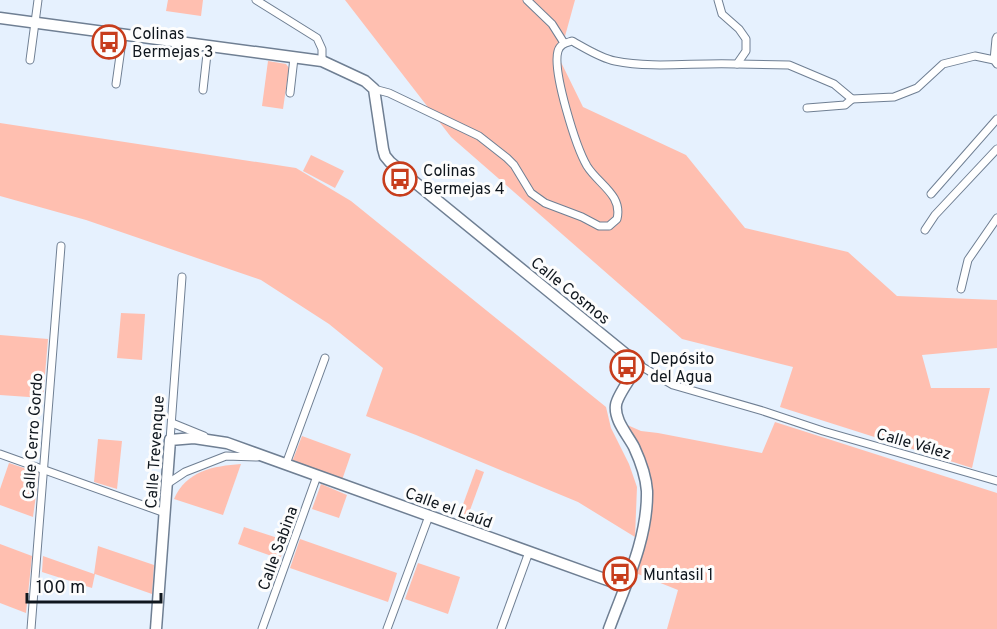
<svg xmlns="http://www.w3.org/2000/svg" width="997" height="629" font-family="Overpass,sans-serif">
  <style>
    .green { fill: #ffbfb0 }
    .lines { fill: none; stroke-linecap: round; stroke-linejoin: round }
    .street-casing { stroke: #6f7f93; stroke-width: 9 }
    .secondary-casing { stroke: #6f7f93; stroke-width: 13 }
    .street { stroke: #fff; stroke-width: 7 }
    .secondary { stroke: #fff; stroke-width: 10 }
    .labels { text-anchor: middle; stroke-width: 6; stroke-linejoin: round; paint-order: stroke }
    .poi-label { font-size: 16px; fill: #10171e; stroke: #fdfdfd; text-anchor: start }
    .street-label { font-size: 16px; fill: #10171e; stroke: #fdfdfd }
  </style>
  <rect width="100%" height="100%" fill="#e6f1fe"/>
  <!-- green -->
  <g class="green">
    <path d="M168,0h35l-2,16 -35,-5z"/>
    <path d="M345,0h230l-16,58 24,49 103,48 59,73 103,24 49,44 100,4v48l-75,7 9,33h59l-18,80 -192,-61 13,-40 -111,-28 -231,-202z"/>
    <path d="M268,61l18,3 3,4 -6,41 -21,-3z"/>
    <path d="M0,123l296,45 55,33 255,206 5,21 18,36 8,23 -2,50 -57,-35 -162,-67 -50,-19 17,-48 -54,-44 -68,-44 -175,-60 -86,-24z"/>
    <path d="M311,155l33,16 -9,17 -32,-17z"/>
    <path d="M121,313l24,1 -3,46 -25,-2z"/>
    <path d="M0,335l48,4 -5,59 -43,-3z"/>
    <path d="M775,422l222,71v136h-330l11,-39 -45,-18 14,-34 2,-59 -24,-55 16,7 17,2 104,20z"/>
    <path d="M302,436l49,18 -9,26 -50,-18z"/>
    <path d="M98,439l24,2 -5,48 -23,-7z"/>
    <path d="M9,463l30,10 -6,44 -33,-12v-16z"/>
    <path d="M241,464l-18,51 -49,-16c12,-28 39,-33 67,-35z"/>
    <path d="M476,469l8,3 -18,49 -8,-3z"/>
    <path d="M321,484l26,11 -8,23 -27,-9z"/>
    <path d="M244,527l43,14 -7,18 -42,-15z"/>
    <path d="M300,539l97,34 -9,29 -98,-34z"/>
    <path d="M0,544l32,12 -6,57 -26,-10z"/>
    <path d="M98,546l56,19 -2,29 -57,-20 -3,14 -50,-16 1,-16 51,18z"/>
    <path d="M418,563l42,14 -12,37 -43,-15z"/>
  </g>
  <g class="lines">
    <!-- street casing -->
    <g class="street-casing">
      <g id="street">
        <path d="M256,0l61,38 5,11v12"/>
        <path d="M527,0l25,24 12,19"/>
        <path d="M30,60l8,-60"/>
        <path d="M994,60l2,-21 1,-2"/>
        <path d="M737,64l52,1 45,19 18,15 42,-2 23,-9 26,-24 32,-8 19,4 3,4"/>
        <path d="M116,84l7,-50"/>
        <path d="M374,89l15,4 90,43 28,22 7,7 17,28 14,10 37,14 17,9h10l8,-7c6,-24 -19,-35 -30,-53 -11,-19 -35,-95 -29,-115 2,-7 8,-8 14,-10 13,7 28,17 43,20 39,8 82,1 122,3l9,-13v-12l-7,-10 -17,-15 -4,-14"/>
        <path d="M203,90l5,-45"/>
        <path d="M290,93l4,-35"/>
        <path d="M807,108l38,-3 7,-6"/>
        <path d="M931,194l66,-75"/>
        <path d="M925,230l10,-15 62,-66"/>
        <path d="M961,289l7,-29 29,-42"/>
        <path d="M639,365l34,20 90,26 60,20 174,50"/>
        <path d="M172,423l32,13"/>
        <path d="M170,440l12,-163"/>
        <path d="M0,454l165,59"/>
        <path d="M286,464l39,-106"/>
        <path d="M167,484l18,-12 41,-16 31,1"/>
        <path d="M31,629l30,-383"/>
        <path d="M262,629l55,-153"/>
        <path d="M387,629l42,-113"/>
        <path d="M501,629l28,-77"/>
      </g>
    </g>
    <!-- secondary casing -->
    <g class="secondary-casing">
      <g id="secondary">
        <path d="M0,18l322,43 43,20 9,8 9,60 2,7 5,6 249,203c-6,9 -22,31 -23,40 -2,15 11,29 18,42 6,13 12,29 13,44 1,48 -22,94 -38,138"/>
        <path d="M156,629l14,-189 24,-2 33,5 397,143"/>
      </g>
    </g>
    <!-- street -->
    <use href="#street" class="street"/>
    <!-- secondary -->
    <use href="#secondary" class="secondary"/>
  </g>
  <!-- icons -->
  <defs>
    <g id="bus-ring" transform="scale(1.725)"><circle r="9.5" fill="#fdfdfd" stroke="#c73d1c" stroke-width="1.5"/><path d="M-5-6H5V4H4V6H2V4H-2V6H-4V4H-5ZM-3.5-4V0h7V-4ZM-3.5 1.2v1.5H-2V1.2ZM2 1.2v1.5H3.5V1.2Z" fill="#c73d1c"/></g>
  </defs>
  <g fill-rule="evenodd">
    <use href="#bus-ring" x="109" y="42"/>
    <use href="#bus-ring" x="400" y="179"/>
    <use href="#bus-ring" x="627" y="367"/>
    <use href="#bus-ring" x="620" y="574"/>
  </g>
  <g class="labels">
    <!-- poi labels -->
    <g class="poi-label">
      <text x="132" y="39">Colinas<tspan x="132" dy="18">Bermejas 3</tspan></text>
      <text x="423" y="176">Colinas<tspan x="423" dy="18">Bermejas 4</tspan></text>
      <text x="650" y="364">Depósito<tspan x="650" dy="18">del Agua</tspan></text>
      <text x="643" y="580">Muntasil 1</text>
    </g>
    <!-- street labels -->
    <g class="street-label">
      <text transform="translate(571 290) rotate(39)" y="6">Calle Cosmos</text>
      <text transform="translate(32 436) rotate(-86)" y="6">Calle Cerro Gordo</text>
      <text transform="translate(914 443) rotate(16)" y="6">Calle Vélez</text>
      <text transform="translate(154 452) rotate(-86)" y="6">Calle Trevenque</text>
      <text transform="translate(449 507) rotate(20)" y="6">Calle el Laúd</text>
      <text transform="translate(277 548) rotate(-70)" y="6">Calle Sabina</text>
    </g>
  </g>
  <!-- scale -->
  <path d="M27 593v9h134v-9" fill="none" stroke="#10171e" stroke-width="3"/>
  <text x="36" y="593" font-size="18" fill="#10171e" stroke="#fdfdfd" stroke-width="4.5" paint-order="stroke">100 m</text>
</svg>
